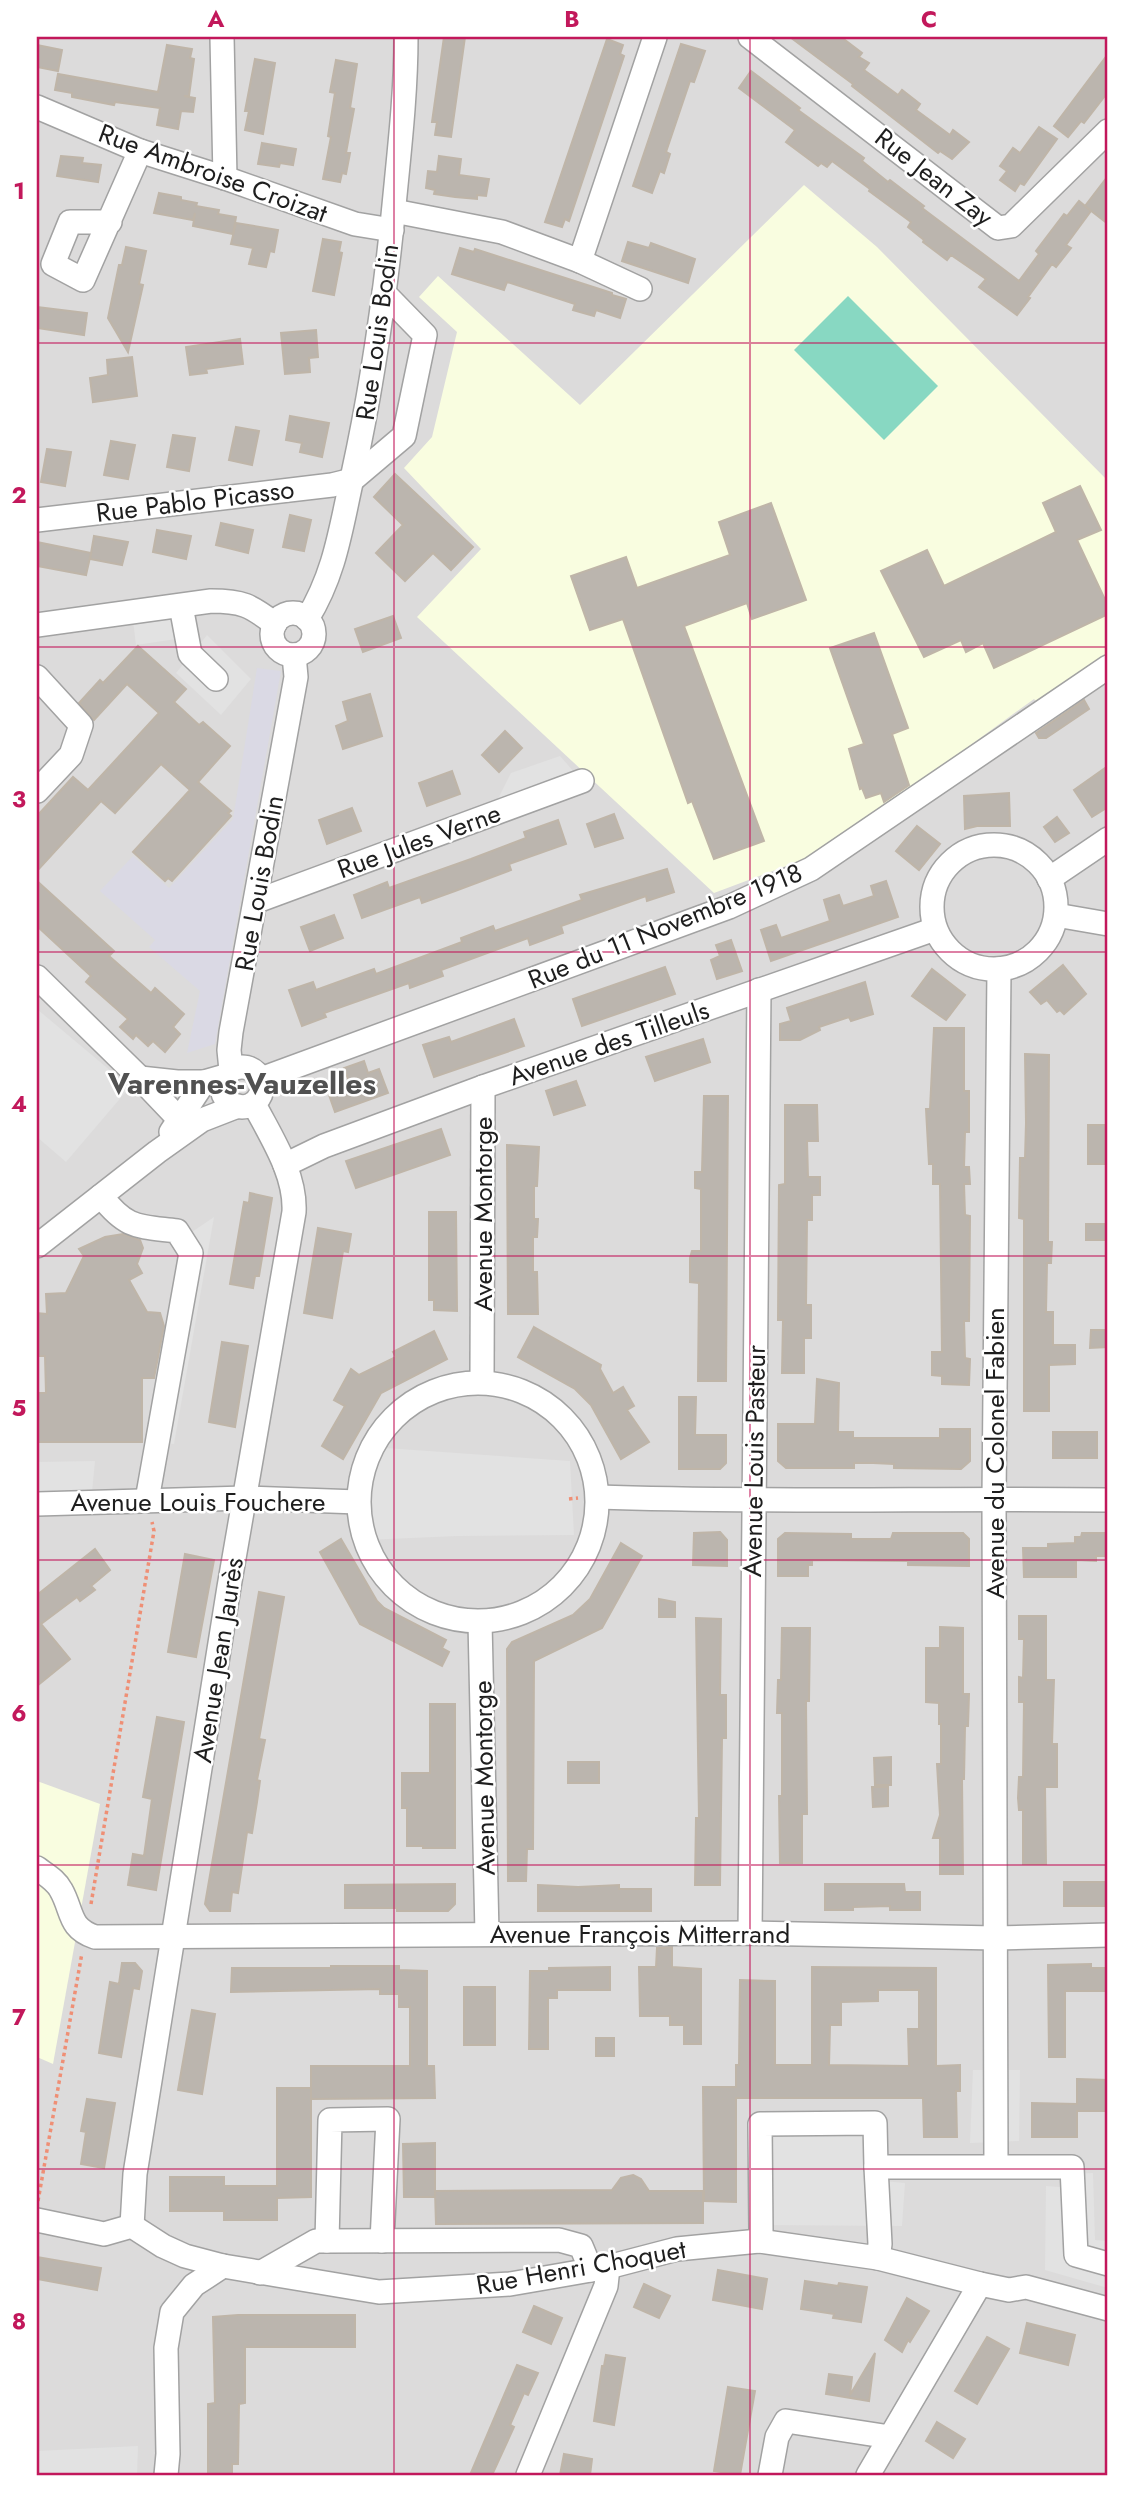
<svg xmlns="http://www.w3.org/2000/svg" width="1145" height="2512" font-family="Jost,sans-serif">
  <style>
    .residential { fill: #dcdbdb }
    .education { fill: #f9fde0 }
    .pitch { fill: #88d8c2 }
    .parking { fill: #e2e2e2 }
    .plaza { fill: #dad9e4 }
    .building { fill: #bbb5ae; stroke: #bfb5a8; stroke-width: 2; fill-rule: evenodd }
    .lines { fill: none; stroke-linecap: round; stroke-linejoin: round }
    .minor-casing { stroke: #a2a2a2; stroke-width: 26 }
    .path { stroke: #ef8f75; stroke-width: 3.5; stroke-dasharray: 3.5 3.5; stroke-linecap: butt }
    .minor { stroke: #fff; stroke-width: 23 }
    .grid { fill: none; stroke: #c2185b; stroke-width: 2; stroke-opacity: 0.55 }
    .labels { text-anchor: middle; stroke-width: 5; stroke-linejoin: round; paint-order: stroke }
    .street-label { font-size: 26px; fill: #1e1e1e; stroke: #fff }
    .quarter-label { font-size: 30px; font-weight: bold; fill: #515151; stroke: #fff }
    .neatline { fill: none; stroke: #c2185b; stroke-width: 2.5 }
    .grid-label { font-size: 23px; text-anchor: middle; font-weight: bold; fill: #c2185b }
  </style>
  <rect width="100%" height="100%" fill="#eeece5"/>
  <!-- residential -->
  <rect class="residential" x="37" y="37" width="1071" height="2438"/>
  <!-- education -->
  <g class="education">
    <path d="M804,185l73,62 231,234v181l-69,42 -5,-5 -124,90 -103,69 -93,35 -297,-276 64,-68 -77,-81 28,-31 25,-105 -38,-35 19,-21 142,129z"/>
    <path d="M37,1781l63,23 -47,260 -16,-7z"/>
  </g>
  <!-- pitch -->
  <path class="pitch" d="M848,296l90,90 -54,54 -90,-90z"/>
  <!-- parking -->
  <g class="parking">
    <path d="M175,606l1,33 -40,6 -4,-33z"/>
    <path d="M207,635l44,44 -30,36 -45,-42z"/>
    <path d="M560,756l22,25 -92,34 21,-42z"/>
    <path d="M37,1009l93,78 -64,75 -29,-25z"/>
    <path d="M214,1217l-40,227 -17,-1 26,-205z"/>
    <path d="M371,1447l199,14 4,74 -117,1 -92,4 -7,-38 3,-28z"/>
    <path d="M95,1461l-4,41 -54,2v-42z"/>
    <path d="M973,2070h47l-1,71 -49,2z"/>
    <path d="M878,2115l4,66 23,2 -3,43 -147,-1 -2,-106z"/>
    <path d="M1093,2173l2,67 13,1v47l-63,-18 1,-84 26,2v-14z"/>
    <path d="M138,2446l-1,29h-100v-24z"/>
  </g>
  <!-- plaza -->
  <path class="plaza" d="M257,668l24,3 -66,373 -28,9 13,-62 -51,-44 6,-7 -55,-49 33,-35 36,32 64,-69z"/>
  <!-- building -->
  <g class="building">
    <path d="M444,37h21l-14,100 -16,-2 2,-13h-5z"/>
    <path d="M790,37h51l21,16 -3,4 10,6 -5,7 34,25 4,-5 18,14 -4,6 34,25 3,-5 16,12 -17,17 -12,-8 -2,2 -86,-67 1,-2z"/>
    <path d="M607,39l16,6 -3,9 4,2 -55,165 -4,-2 -3,8 -17,-5z"/>
    <path d="M681,44l24,7 -11,31 -4,-1 -24,71 4,2 -6,19 -4,-2 -8,22 -19,-7z"/>
    <path d="M37,45l25,5 -4,21 -21,-4z"/>
    <path d="M167,45l25,4 -2,9 4,1 -5,37h-5l11,2 -2,14 -12,-1 -3,18 -21,-4 3,-17 -45,-6 -1,3 -42,-8v-4l-17,-3 3,-16 100,18z"/>
    <path d="M1108,54v38l-24,31 -3,-2 -13,16 -14,-11z"/>
    <path d="M255,59l20,4 -12,71 -18,-4 4,-19h-4z"/>
    <path d="M336,60l21,4 -7,44 4,1 -8,44h4l-4,21 -4,-1 -2,9 -17,-3 8,-42 -3,-1 7,-43 -5,-1z"/>
    <path d="M751,71l49,37 -2,2 66,48 -2,3 26,21 2,-2 34,26 -2,2 97,73 20,-27 -3,-3 28,-37 3,2 12,-15 12,10 -25,34 5,3 -15,19 -4,-3 -24,33 2,1 -13,17 -38,-28 7,-8 -35,-24 -4,5 -24,-18 1,-2 -16,-13 3,-5 -42,-31 1,-2 -38,-28 -5,6 -6,-4 -3,3 -32,-24 9,-12 -56,-42z"/>
    <path d="M1039,127l18,12 -33,46 -4,-2 -5,8 -15,-11 7,-9 -7,-5 13,-18 7,5z"/>
    <path d="M262,143l34,6 -3,16 -13,-2 -1,4 -21,-3z"/>
    <path d="M61,156l22,2 -1,5 19,2 -3,17 -41,-6z"/>
    <path d="M439,156l22,3 -2,16 30,4 -3,17 -9,-1v4l-22,-2 -21,-3 1,-4 -9,-2 2,-17 9,1z"/>
    <path d="M1108,176v48l-23,-18z"/>
    <path d="M159,193l22,4v3l16,3 -1,3 23,4 -1,4 18,3 -3,17 -40,-8 2,-13 -2,7 -39,-7z"/>
    <path d="M236,223l42,7 -4,22 -4,-1 -4,16 -17,-3 4,-16 -22,-4z"/>
    <path d="M323,239l18,3 -2,10 3,1 -8,42 -21,-4z"/>
    <path d="M628,242l21,6 2,-5 44,16 -7,24 -66,-22z"/>
    <path d="M126,247l20,4 -7,33 4,1 -15,67 -20,-34 11,-53h3z"/>
    <path d="M460,248l14,4 1,-3 137,44v2l14,4 -6,19 -24,-8 -2,6 -21,-6 2,-6 -68,-22 -3,8 -52,-16z"/>
    <path d="M37,307l50,6 -3,22 -47,-7z"/>
    <path d="M316,330l2,27 -9,1 1,14 -25,2 -4,-41z"/>
    <path d="M240,339l3,25 -37,5 1,4 -17,2 -4,-28z"/>
    <path d="M132,357l5,39 -44,6 -3,-24 18,-3 -1,-15z"/>
    <path d="M290,416l39,7 -7,34 -22,-5 2,-9 -16,-3z"/>
    <path d="M236,427l23,4 -7,34 -23,-5z"/>
    <path d="M173,435l22,3 -6,33 -22,-4z"/>
    <path d="M111,441l24,4 -7,34 -24,-4z"/>
    <path d="M47,449l24,3 -6,34 -24,-4z"/>
    <path d="M395,474l78,73 -22,23 -18,-17 -28,28 -29,-28 27,-28 -29,-28z"/>
    <path d="M1080,486l21,44 -24,10 31,66v8l-114,54 -11,-25 -17,9 -5,-12 -37,17 -43,-86 46,-21 17,36 112,-54 -13,-29z"/>
    <path d="M771,503l35,97 -54,19 -5,-16 -63,23 80,215 -50,18 -22,-58 -4,2 -65,-184 -33,11 -19,-54 55,-19 11,31 93,-33 -11,-33z"/>
    <path d="M290,515l21,5 -7,31 -21,-4z"/>
    <path d="M221,523l32,7 -5,23 -32,-8z"/>
    <path d="M157,530l34,6 -5,23 -33,-7z"/>
    <path d="M94,536l34,6 -6,23 -32,-6z"/>
    <path d="M37,542l54,11 -5,22 -49,-9z"/>
    <path d="M393,616l8,22 -38,14 -8,-23z"/>
    <path d="M874,633l34,95 -16,6 17,51 -25,17 -3,-9 -15,5 -4,-10 -2,1 -11,-40 15,-5 -34,-96z"/>
    <path d="M138,646l48,43 -12,13 25,23 4,-3 27,24 -32,36 33,29 -3,2 3,3 -59,65 -4,-3 -3,3 -32,-29 57,-62 -29,-26 -46,49 -14,-12 -64,70v-55l36,-39 15,13 71,-77 -32,-29 -33,36 -15,-17 21,-23 3,3z"/>
    <path d="M370,694l12,42 -39,13 -7,-23 12,-5 -5,-19z"/>
    <path d="M1084,700l5,9 -43,29h-7l-3,-5z"/>
    <path d="M505,731l17,17 -23,24 -17,-17z"/>
    <path d="M1108,766v41l-16,10 -18,-27z"/>
    <path d="M452,771l8,23 -33,12 -8,-23z"/>
    <path d="M1009,793l1,33h-33l-12,3 -1,-33z"/>
    <path d="M352,808l9,23 -34,13 -8,-24z"/>
    <path d="M614,814l9,24 -28,9 -8,-23z"/>
    <path d="M1057,817l12,16 -14,9 -11,-15z"/>
    <path d="M558,820l8,24 -57,20 2,6 -56,21 -33,12 -2,-6 -58,21 -8,-23 33,-13 2,6 82,-29 55,-21 -2,-6z"/>
    <path d="M917,826l23,18 -21,26 -23,-19z"/>
    <path d="M667,869l7,23 -27,9 -1,-5 -85,30 2,7 -33,12 -2,-7 -87,32 2,6 -33,12 -1,-5 -85,30 2,4 -24,9 -13,-36 24,-8 3,8 58,-21 2,5 86,-32 -1,-4 32,-12 2,5 87,-31 -2,-5z"/>
    <path d="M37,881l77,70 -5,5 42,37 4,-5 29,26 -11,13 7,7 -15,18 -12,-11 -5,5 -12,-11 -3,4 -13,-12 8,-8 -42,-37 5,-6 -54,-50z"/>
    <path d="M886,881l12,36 -127,44 -10,-31 15,-5 5,13 49,-17 -6,-21 15,-5 4,11 31,-10 -3,-10z"/>
    <path d="M334,915l9,23 -33,13 -9,-24z"/>
    <path d="M731,940l11,31 -25,8 -6,-19 9,-4 -4,-11z"/>
    <path d="M1063,965l23,29 -22,20 -4,-4 -3,2 -10,-12 -6,4 -11,-12z"/>
    <path d="M665,967l10,27 -93,32 -9,-27z"/>
    <path d="M932,969l33,26 -19,25 -34,-24z"/>
    <path d="M865,982l8,32 -22,7 -2,-4 -30,10 1,3 -20,10h-20v-16l11,-3 -4,-13z"/>
    <path d="M514,1019l10,27 -90,31 -11,-32 26,-8 2,5z"/>
    <path d="M934,1028h30v63h5v41h-4l-1,35h5l1,17h-6l1,31 5,1 -1,105h-5l1,37 5,1 -1,26 -27,-1v-8l-10,-1v-23h10l-2,-168h-7v-20h-4l-3,-55h4z"/>
    <path d="M703,1039l7,23 -55,19 -9,-24z"/>
    <path d="M1025,1054l24,1 -1,187h4l-1,21h-4l-1,49h7v33h22v19l-26,1v46h-25v-192l-5,-1 1,-60h5l1,-35z"/>
    <path d="M364,1061l4,12 11,-4 9,24 -53,19 -7,-20 22,-8 -6,-16z"/>
    <path d="M576,1081l9,24 -31,10 -8,-24z"/>
    <path d="M704,1096h24l-2,285h-28l1,-98 -9,-1v-24l2,-7h9v-62l-6,-1v-16h7z"/>
    <path d="M785,1105h32l1,36h-11l1,36h12v18h-8v25h-5l-1,85h5v33h-7v35h-22l1,-53h-5l1,-135 6,-1z"/>
    <rect x="1088" y="1125" width="20" height="39"/>
    <path d="M441,1129l9,26 -94,33 -10,-27z"/>
    <path d="M507,1145l32,2 -2,39h-3v33h4l-1,18h-4v35h4l1,42h-30z"/>
    <path d="M250,1193l22,5 -13,78h-4l-2,12 -23,-4 14,-82 5,1z"/>
    <path d="M429,1212h27l1,99 -23,-1v-10h-5z"/>
    <rect x="1086" y="1224" width="22" height="16"/>
    <path d="M318,1228l33,6 -3,18 -5,-1 -11,67 -28,-5z"/>
    <path d="M123,1234l17,6 3,8 -6,16 5,9 -13,7 18,32 13,1 4,13 -10,52h-12v64h-105v-49h9l-1,-37h-8v-43l10,1 -1,-20 20,-1 18,-37 -5,-7 26,-12z"/>
    <path d="M534,1327l67,38 -1,4 13,24 10,-6 11,19 -7,4 22,32 -28,17 -30,-54 -16,-16 -57,-32z"/>
    <path d="M1091,1330h17v17l-18,1z"/>
    <path d="M434,1331l13,28 -66,34 -38,66 -21,-13 23,-40 -11,-6 17,-31 8,6 37,-18 -3,-5z"/>
    <path d="M222,1342l26,4 -13,81 -26,-5z"/>
    <path d="M817,1379l22,4 -1,49h15v6h87v-9h30v32l-9,8 -67,-1v-4l-21,-1h-19v5h-68l-8,-7v-37h37z"/>
    <path d="M679,1397h17l-1,38h31v28l-6,6h-41z"/>
    <rect x="1053" y="1432" width="44" height="26"/>
    <path d="M720,1532l7,8v26l-34,-1 1,-32z"/>
    <path d="M785,1533l66,1v5h40l2,-6h70l6,6v27l-61,-1v-4l-96,-1v5h-4v11h-30v-37z"/>
    <path d="M1082,1533h26v23h-12v5l-20,-1v17h-52l-1,-29h25v-4l27,-1v-6h6z"/>
    <path d="M341,1539l36,62 7,7 62,32 -4,8 7,4 -7,14 -82,-42 -40,-72z"/>
    <path d="M621,1543l21,13 -40,72 -68,33 -1,188h-6l-1,32h-18l-1,-232 5,-7 61,-27 17,-16z"/>
    <path d="M95,1549l15,21 -19,16 4,4 -15,11 -3,-4 -36,27 29,35 -33,27v-91z"/>
    <path d="M185,1554l29,6 -18,97 -28,-5z"/>
    <path d="M259,1592l25,5 -25,142 6,1 -8,40 3,1 -3,21 -5,31 -5,-1 -9,61 -6,-1 -2,19h-20l-5,-7z"/>
    <path d="M659,1599l16,3v15h-16z"/>
    <path d="M1019,1616h27v64h8l-2,64h5v43h-12l1,77h-23v-54h-4l-1,-12 1,-21h4l1,-75h-5v-25l4,1 1,-39h-5z"/>
    <path d="M696,1618l25,1 -1,76h6v43h-4l-2,147h-25l1,-67h3z"/>
    <path d="M940,1627l23,1v66h6l-1,32h-3l-1,53h-2l1,95h-23v-36h-7l7,-23 -3,-51h4v-40h-2v-21l-13,-1v-54h14z"/>
    <path d="M782,1628h28l-1,73h-3l1,113h-5v49h-22l-1,-67h3v-83h-5l1,-33h3z"/>
    <path d="M430,1704h25v144h-32v-2h-16v-38h-5v-35h28z"/>
    <path d="M157,1717l27,5 -28,168 -28,-5 5,-31 11,2 8,-57 -9,-2z"/>
    <path d="M891,1757v28h-16l-1,-27z"/>
    <rect x="568" y="1762" width="31" height="21"/>
    <path d="M872,1787h16v19l-15,1z"/>
    <rect x="1064" y="1882" width="44" height="24"/>
    <path d="M455,1884v20l-7,7h-51v-3h-52v-23z"/>
    <path d="M825,1884h79l1,8h15v18h-30v-4l-37,1v3h-28z"/>
    <path d="M538,1885l40,2 41,-2v4h32v22h-113z"/>
    <path d="M672,1947v20l29,2v75h-17v-19h-14v-9h-30l-1,-49h17l1,-19z"/>
    <path d="M122,1963h13l7,8 -3,18 -6,-1 -12,69 -22,-4 11,-71 9,2z"/>
    <path d="M1091,1964v4h17v23h-43v66h-16l-1,-92z"/>
    <path d="M331,1966h68v4l28,1v95h7l1,32 -124,1v-33h99v-59h-11v-13h-19v-5l-149,3 1,-24h99z"/>
    <path d="M610,1967v23h-53v8h-9v51h-19l1,-78h19v-3z"/>
    <path d="M812,1967l124,1v98l24,-1v26h-4l1,46h-33l-1,-39h-187v104l-32,-1 -1,-114h33v-22h3l1,-85 35,1v84h37zM878,1990h41v39h-11l1,37 -80,-1 1,-40h11v-23l37,-1z"/>
    <rect x="464" y="1987" width="31" height="58"/>
    <path d="M192,2010l23,4 -13,80 -24,-4z"/>
    <rect x="596" y="2038" width="18" height="18"/>
    <path d="M1077,2079l31,1v31h-31v26h-45v-34l45,1z"/>
    <path d="M277,2088h34v109l-34,1v22h-53v-9h-54v-34h54v9h53z"/>
    <path d="M87,2099l28,4 -11,65 -23,-4 5,-32 -5,-1z"/>
    <path d="M435,2143v54h-31l-1,-53z"/>
    <path d="M633,2175l8,4 8,12h54v32l-267,1 -1,-33 177,-1 9,-12z"/>
    <path d="M37,2257l64,11 -4,22 -60,-11z"/>
    <path d="M718,2270l49,9 -5,30 -49,-9z"/>
    <path d="M805,2281l33,5 1,-3 28,4 -6,35 -28,-4 1,-4 -33,-5z"/>
    <path d="M644,2284l26,12 -11,22 -25,-11z"/>
    <path d="M907,2298l22,13 -19,31 -2,-2 -6,12 -17,-12z"/>
    <path d="M534,2306l28,12 -11,26 -28,-12z"/>
    <path d="M238,2315h117v32h-110v56l-6,1 -1,60h-6v11h-24v-71l7,-1 -2,-86z"/>
    <path d="M1027,2323l48,12 -7,30 -48,-12z"/>
    <path d="M987,2337l22,12 -32,55 -22,-13z"/>
    <path d="M875,2353l-6,48 -43,-7 3,-20 23,3 -2,18z"/>
    <path d="M606,2355l19,3 -11,67 -20,-4 8,-55h2z"/>
    <path d="M517,2365l21,8 -10,22 -4,-2 -14,32 4,2 -22,48h-22z"/>
    <path d="M728,2387l27,4 -15,84 -26,-4z"/>
    <path d="M937,2422l28,17 -12,19 -27,-17z"/>
    <path d="M564,2454l28,5 -2,16h-30z"/>
  </g>
  <g class="lines">
    <!-- minor casing -->
    <g class="minor-casing">
      <g id="minor">
        <path d="M222,37l3,141"/>
        <path d="M750,37l248,191 13,-2 97,-95"/>
        <path d="M37,107l103,44 85,27 130,46 37,6"/>
        <path d="M394,211l108,21 78,29 75,-224"/>
        <path d="M110,222h-40l-17,42 30,16 57,-129"/>
        <path d="M580,261l60,28"/>
        <path d="M37,520l295,-35 20,-5 52,-44 21,-101 -41,-42"/>
        <path d="M181,606l9,48 26,25"/>
        <circle cx="293" cy="634" r="21"/>
        <path d="M307,619c29,-47 34,-93 46,-145 21,-96 34,-192 43,-289 5,-50 10,-99 10,-148"/>
        <path d="M37,625l174,-24c31,0 39,4 64,23"/>
        <path d="M37,677l44,48 -10,30 -34,36"/>
        <circle cx="994" cy="907" r="62"/>
        <path d="M1049,879l59,-40"/>
        <path d="M257,901l325,-120"/>
        <path d="M1056,915l52,9"/>
        <path d="M37,977l103,101 39,41"/>
        <circle cx="242" cy="1087" r="20"/>
        <path d="M231,1070l-2,-20 2,-18 65,-355 -2,-22"/>
        <path d="M140,1078l37,4h27"/>
        <path d="M261,1079l468,-172 82,-38 297,-202"/>
        <path d="M171,1132l33,-50 21,-6"/>
        <path d="M285,1165l39,-19 159,-59 452,-158"/>
        <path d="M101,1196c26,33 36,30 76,35l14,22 -44,247"/>
        <path d="M37,1246l120,-94 45,-32 36,-14"/>
        <path d="M482,1382l1,-295"/>
        <circle cx="478" cy="1502" r="119"/>
        <path d="M598,1497c170,6 340,1 510,3"/>
        <path d="M37,1504l208,-6 113,4"/>
        <path d="M480,1622l7,312"/>
        <path d="M37,1868c9,7 19,12 24,22 12,21 7,38 34,47l655,-4 245,5 113,-3"/>
        <path d="M750,1933l9,-943"/>
        <path d="M996,2166l-2,-668 5,-529"/>
        <path d="M876,2167l4,77 -2,14"/>
        <path d="M37,2220l67,14 28,-8 31,20 22,10 38,10 156,26 131,-8 98,-17 69,-18 82,-8 119,17 102,26 29,6 17,-3 82,22"/>
        <path d="M132,2226l3,-52 38,-237 56,-350 65,-375c2,-38 -23,-75 -40,-108"/>
        <path d="M327,2241l3,-121 58,-1 -6,122"/>
        <path d="M759,2241l2,-9 -1,-108 115,-1 1,44h196l4,88 32,9"/>
        <path d="M260,2273l56,-32h11l232,-1 22,6 10,24"/>
        <path d="M166,2475l2,-21 -2,-106 6,-36 22,-27 29,-19"/>
        <path d="M528,2475l78,-189 2,-19"/>
        <path d="M770,2475l7,-38 9,-16 104,16"/>
        <path d="M868,2475l112,-191"/>
      </g>
    </g>
    <!-- path -->
    <g class="path">
      <path d="M569,1499l9,-1"/>
      <path d="M91,1904l63,-373 -2,-9"/>
      <path d="M38,2201l44,-248"/>
    </g>
    <!-- minor -->
    <use href="#minor" class="minor"/>
  </g>
  <!-- grid -->
  <path class="grid" d="M394,37v2438M750,37v2438M37,343h1071M37,647h1071M37,952h1071M37,1256h1071M37,1560h1071M37,1865h1071M37,2169h1071"/>
  <g class="labels">
    <!-- street labels -->
    <g class="street-label">
      <text transform="translate(213 173) rotate(20)" y="9">Rue Ambroise Croizat</text>
      <text transform="translate(934 177) rotate(38)" y="9">Rue Jean Zay</text>
      <text transform="translate(377 332) rotate(-82)" y="9">Rue Louis Bodin</text>
      <text transform="translate(195 501) rotate(-7)" y="9">Rue Pablo Picasso</text>
      <text transform="translate(419 841) rotate(-20)" y="9">Rue Jules Verne</text>
      <text transform="translate(259 883) rotate(-80)" y="9">Rue Louis Bodin</text>
      <text transform="translate(665 926) rotate(-22)" y="9">Rue du 11 Novembre 1918</text>
      <text transform="translate(609 1043) rotate(-19)" y="9">Avenue des Tilleuls</text>
      <text transform="translate(483 1214) rotate(-90)" y="9">Avenue Montorge</text>
      <text transform="translate(995 1453) rotate(-90)" y="9">Avenue du Colonel Fabien</text>
      <text transform="translate(754 1461) rotate(-89)" y="9">Avenue Louis Pasteur</text>
      <text x="198" y="1511">Avenue Louis Fouchere</text>
      <text transform="translate(218 1660) rotate(-81)" y="9">Avenue Jean Jaurès</text>
      <text transform="translate(484 1778) rotate(-91)" y="9">Avenue Montorge</text>
      <text x="640" y="1943">Avenue François Mitterrand</text>
      <text transform="translate(581 2267) rotate(-10)" y="9">Rue Henri Choquet</text>
    </g>
    <!-- quarter labels -->
    <g class="quarter-label">
      <text x="242" y="1094">Varennes-Vauzelles</text>
    </g>
  </g>
  <!-- border -->
  <rect width="1145" height="2512" fill="none" stroke="#ffffff" stroke-width="77"/>
  <rect x="38" y="38" width="1068" height="2436" class="neatline"/>
  <g class="grid-label">
    <text x="216" y="27">A</text>
    <text x="572" y="27">B</text>
    <text x="929" y="27">C</text>
    <text x="19" y="199">1</text>
    <text x="19" y="503">2</text>
    <text x="19" y="807">3</text>
    <text x="19" y="1112">4</text>
    <text x="19" y="1416">5</text>
    <text x="19" y="1721">6</text>
    <text x="19" y="2025">7</text>
    <text x="19" y="2329">8</text>
  </g>
</svg>
